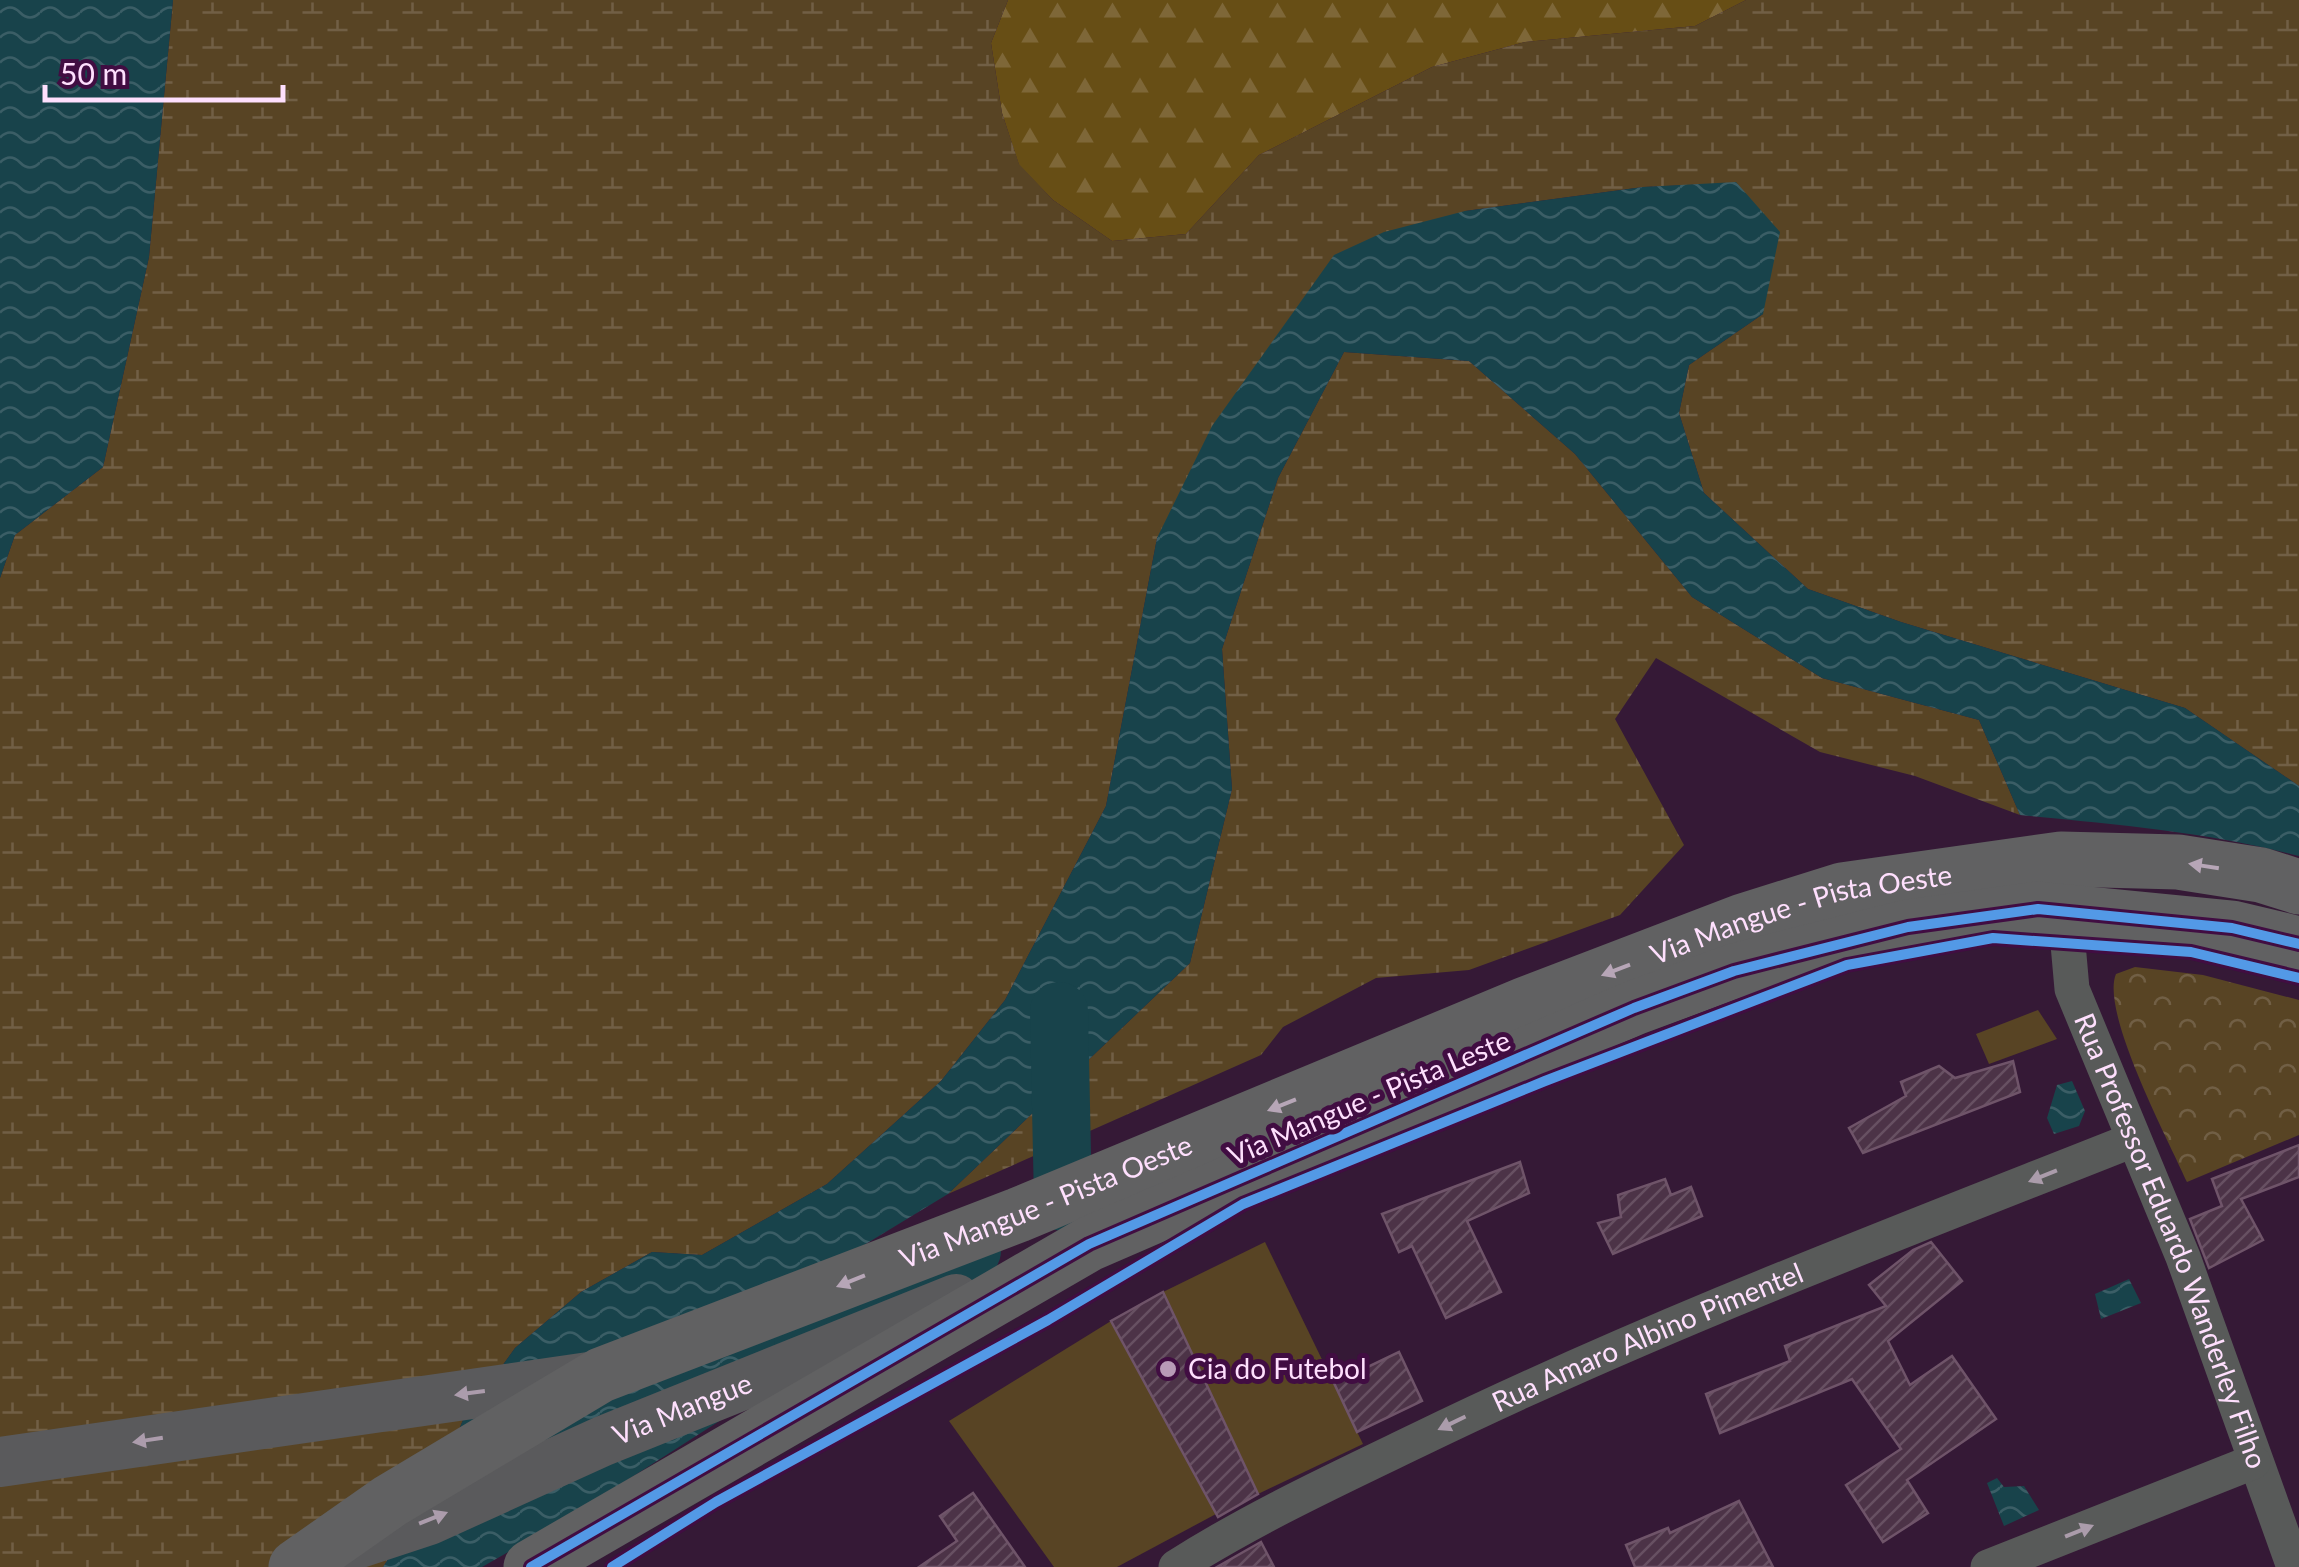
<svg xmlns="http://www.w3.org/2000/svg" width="2299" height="1567" font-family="Lato,sans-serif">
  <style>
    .grass { fill: #584424 }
    .forest { fill: url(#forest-firs) }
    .wetland { fill: url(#wetland-marsh) }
    .park { fill: url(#park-crowns) }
    .water { fill: url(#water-waves) }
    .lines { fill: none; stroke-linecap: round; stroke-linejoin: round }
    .river { stroke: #18434b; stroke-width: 58 }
    .building { fill: url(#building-hatch); stroke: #6f5469; stroke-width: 2.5 }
    .street { stroke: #585a59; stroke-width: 35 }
    .secondary { stroke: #5a5a5c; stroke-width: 50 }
    .primary { stroke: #616162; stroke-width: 55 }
    .cycleway-casing { stroke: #410d42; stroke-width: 16 }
    .cycleway { stroke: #5399e6; stroke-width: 10 }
    .oneway { fill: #b7a6b7 }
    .oneway2 { fill: #ab9cab }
    .oneway3 { fill: #ac9cac }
    .poi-dot { fill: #b89ab7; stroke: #410d42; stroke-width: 4 }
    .labels { text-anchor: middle; stroke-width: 10; stroke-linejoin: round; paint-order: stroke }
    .street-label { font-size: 28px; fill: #fedffd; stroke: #410d42 }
    .poi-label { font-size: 28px; fill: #fedffd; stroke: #410d42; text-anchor: start }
  </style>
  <defs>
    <pattern id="forest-firs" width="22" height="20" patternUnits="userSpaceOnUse" patternTransform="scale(2.5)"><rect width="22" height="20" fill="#674e15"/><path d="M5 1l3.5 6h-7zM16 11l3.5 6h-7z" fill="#7e6738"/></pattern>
    <pattern id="wetland-marsh" width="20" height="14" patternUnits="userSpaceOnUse" patternTransform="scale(2.5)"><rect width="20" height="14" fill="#584424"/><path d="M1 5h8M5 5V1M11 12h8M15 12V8" fill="none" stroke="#715f45"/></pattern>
    <pattern id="park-crowns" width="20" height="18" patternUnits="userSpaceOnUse" patternTransform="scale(2.5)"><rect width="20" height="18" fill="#584424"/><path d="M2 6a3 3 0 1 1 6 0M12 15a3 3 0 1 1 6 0" fill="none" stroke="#715f45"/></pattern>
    <pattern id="water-waves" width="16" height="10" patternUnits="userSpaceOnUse" patternTransform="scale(2.5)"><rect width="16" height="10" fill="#18434b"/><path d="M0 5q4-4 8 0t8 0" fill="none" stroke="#3b5e66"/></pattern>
    <pattern id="building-hatch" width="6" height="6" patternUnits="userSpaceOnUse" patternTransform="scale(2.5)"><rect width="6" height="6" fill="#4c3347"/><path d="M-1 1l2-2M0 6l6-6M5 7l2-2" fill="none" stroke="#675062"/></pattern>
  </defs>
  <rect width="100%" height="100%" fill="#351936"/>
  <!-- grass -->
  <g class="grass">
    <path d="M2038,1010l19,29 -68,25 -13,-30z"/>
    <path d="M1265,1242l98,202 -105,50 -95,-202z"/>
    <path d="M1111,1321l105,193 -99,53h-63l-105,-146z"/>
  </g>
  <!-- forest -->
  <path class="forest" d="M1008,0h738l-51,26 -170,16 -93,25 -173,88 -73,79 -74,7 -59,-41 -34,-35 -17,-52 -11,-70z"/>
  <!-- wetland -->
  <g class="wetland">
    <path d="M173,0h835l-17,43 11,70 17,51 34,36 59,41 74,-7 73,-79 173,-88 93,-25 170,-16 51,-26h553v786l-114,-78 -284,-86 -93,-33 -104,-96 -25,-80 10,-48 74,-51 -27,-131 -93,4 -178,24 -308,327 -51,268 -101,194 -64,81 -114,103 -125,71 -50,-3 -71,40 -66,56 -52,72 -28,67 -52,80h-383v-989l15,-43 88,-68 46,-210z"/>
    <path d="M1344,352l125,9 106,93 117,143 130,81 157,42 41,95 -105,-39 -95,-24 -164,-94 -41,61 69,126 -64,70 -151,55 -93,8 -93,49 -22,28 -313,139 242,-231 42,-174 -10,-140 56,-171z"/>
  </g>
  <!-- park -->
  <path class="park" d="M2135,967l68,8 96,25v135l-112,47c-18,-41 -87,-170 -71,-208z"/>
  <!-- water -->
  <g class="water">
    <path d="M0,0h173l-24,257 -46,210 -88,68 -15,43z"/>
    <path d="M1736,182l44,50 -17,82 -74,51 -10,48 25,80 104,96 93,33 284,86 114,78v70c-91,-24 -185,-32 -279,-41l-41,-95 -157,-42 -130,-81 -117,-143 -106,-93 -125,-9 -66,126 -56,171 10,140 -42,174 -242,231 -199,121 78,-25 -106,130 -153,98 -86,49h-99l52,-80 28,-67 52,-72 66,-56 71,-40 50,3 125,-71 114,-103 64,-81 101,-194 51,-268 55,-112 122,-171 50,-23 81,-21 178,-24z"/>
    <path d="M2072,1081l13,30 -6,15 -25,8 -7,-16 10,-33z"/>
    <path d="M2129,1279l12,24 -40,16 -6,-25z"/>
    <path d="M1997,1478l7,9 20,-1 15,24 -35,16 -17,-43z"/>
  </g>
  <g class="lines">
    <!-- river -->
    <g class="river">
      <path d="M1059,1011l4,191"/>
      <path d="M803,1340l169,-89"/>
    </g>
  </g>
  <!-- building -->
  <g class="building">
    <path d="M2013,1061l7,31 -157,61 -14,-25 57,-32 -5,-14 38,-16 16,12z"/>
    <path d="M2299,1145v32l-58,22 22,41 -54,28 -19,-49 32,-13 -10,-27z"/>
    <path d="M1520,1162l9,31 -62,28 34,71 -55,26 -34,-72 -13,6 -17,-38z"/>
    <path d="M1665,1179l6,16 20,-8 11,29 -89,38 -15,-31 23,-6 -3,-22z"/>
    <path d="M1931,1242l31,39 -74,60 22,44 42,-29 44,63 -89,61 21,33 -45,29 -37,-57 55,-36 -49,-70 -132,54 -14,-39 84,-33 -5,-15 101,-40 -17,-21 44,-35z"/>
    <path d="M1163,1292l95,202 -40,23 -107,-196z"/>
    <path d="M1399,1352l23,49 -65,31 -23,-49z"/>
    <path d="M973,1493l52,74h-106l38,-26 -17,-25z"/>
    <path d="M1739,1501l34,66h-138l-9,-22 42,-17 2,5z"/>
    <path d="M1261,1542l13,25h-57l28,-16z"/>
  </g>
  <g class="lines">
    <!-- street -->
    <g class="street">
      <path id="s1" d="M2065,910l7,79 111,268 111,310"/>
      <path id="s2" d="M1176,1567c77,-49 159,-87 242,-127 232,-113 475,-205 715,-300"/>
      <path d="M1988,1567l265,-105"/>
    </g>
    <!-- secondary -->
    <g class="secondary">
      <path d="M0,1462l596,-86"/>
      <path id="s3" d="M326,1554l103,-34 174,-79 353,-142"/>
    </g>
    <!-- primary -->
    <g class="primary">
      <path id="s4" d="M296,1567l94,-66 211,-126 417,-160 508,-211 217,-83 99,-31 219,-31 117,3 83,13 38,12"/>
      <path d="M531,1567l558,-323 545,-236 100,-37 174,-44 130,-18 194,19 67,16"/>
    </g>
    <!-- cycleway casing -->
    <g class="cycleway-casing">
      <g id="cycleway">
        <path d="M531,1567l558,-323 545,-236 100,-37 174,-44 130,-18 194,19 67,16"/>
        <path d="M612,1567l104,-65 332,-182 195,-116 302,-123 302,-116 146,-27 198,14 108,26"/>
      </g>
    </g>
    <!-- cycleway -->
    <use href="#cycleway" class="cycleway"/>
  </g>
  <!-- one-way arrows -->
  <defs><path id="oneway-solid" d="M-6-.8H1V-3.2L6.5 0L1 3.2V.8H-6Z" transform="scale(2.5)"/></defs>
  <g class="oneway">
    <use href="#oneway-solid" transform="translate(2204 866) rotate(-171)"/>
    <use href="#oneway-solid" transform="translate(1616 970) rotate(159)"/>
    <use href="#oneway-solid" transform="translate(1282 1105) rotate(158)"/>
    <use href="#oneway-solid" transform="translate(851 1281) rotate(158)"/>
  </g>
  <g class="oneway2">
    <use href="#oneway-solid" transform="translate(2043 1176) rotate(158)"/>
    <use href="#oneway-solid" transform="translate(1452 1423) rotate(154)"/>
    <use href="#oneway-solid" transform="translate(2079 1531) rotate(-22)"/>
  </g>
  <g class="oneway3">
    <use href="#oneway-solid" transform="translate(470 1393) rotate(172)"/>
    <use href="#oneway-solid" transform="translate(148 1440) rotate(171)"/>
    <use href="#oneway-solid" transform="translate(433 1518) rotate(-22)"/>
  </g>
  <!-- markers -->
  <circle class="poi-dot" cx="1168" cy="1369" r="10"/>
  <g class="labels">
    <!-- street labels -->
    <g class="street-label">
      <text dy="10" stroke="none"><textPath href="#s4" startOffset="1648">Via Mangue - Pista Oeste</textPath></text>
      <text transform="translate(1369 1098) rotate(-23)" y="10">Via Mangue - Pista Leste</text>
      <text dy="10" stroke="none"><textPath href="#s4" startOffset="838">Via Mangue - Pista Oeste</textPath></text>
      <text dy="10" stroke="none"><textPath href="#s1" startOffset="350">Rua Professor Eduardo Wanderley Filho</textPath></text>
      <text dy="10" stroke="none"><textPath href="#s2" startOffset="525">Rua Amaro Albino Pimentel</textPath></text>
      <text dy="10" stroke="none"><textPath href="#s3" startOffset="385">Via Mangue</textPath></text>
    </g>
    <!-- poi labels -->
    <g class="poi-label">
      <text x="1188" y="1379">Cia do Futebol</text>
    </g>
  </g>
  <!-- scale -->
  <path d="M45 85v15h238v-15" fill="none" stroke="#fedffd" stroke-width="5"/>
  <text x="60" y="85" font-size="30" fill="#fedffd" stroke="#410d42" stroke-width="8" paint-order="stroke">50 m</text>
</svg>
